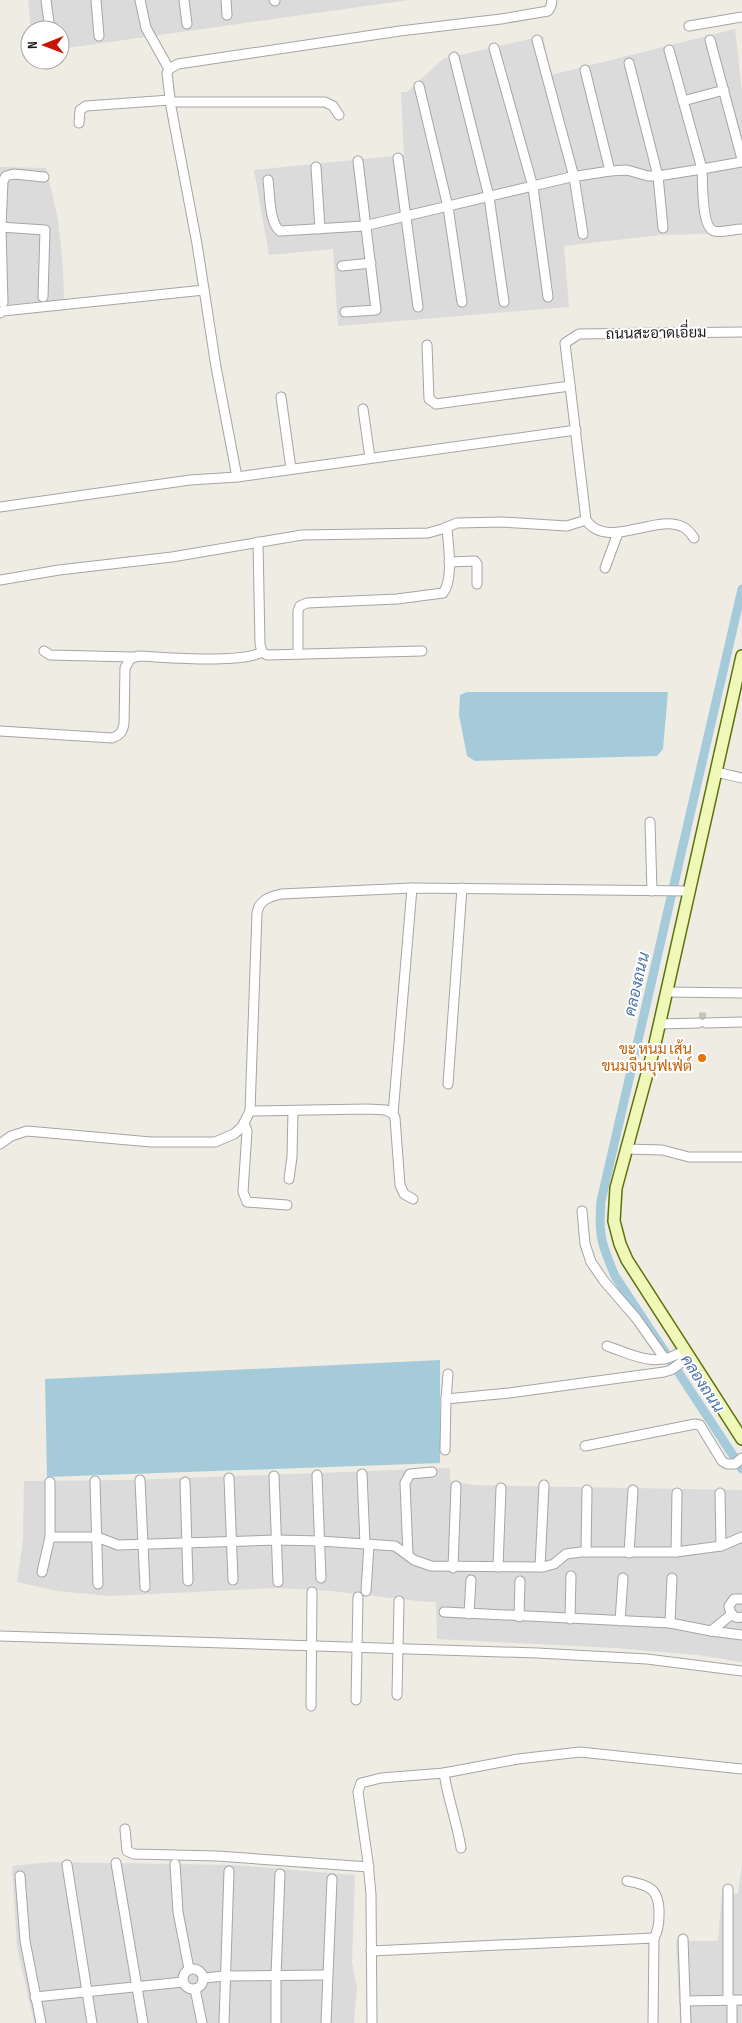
<svg xmlns="http://www.w3.org/2000/svg" width="742" height="2023" font-family="'Sofia Sans Condensed',Sarabun,sans-serif">
  <style>
    .residential { fill: #dcdbdb }
    .water { fill: #a5cbdb }
    .lines { fill: none; stroke-linecap: round; stroke-linejoin: round }
    .canal { stroke: #a5cbdb; stroke-width: 9 }
    .street-tunnel { stroke: #c5c3bc; stroke-width: 9; stroke-dasharray: 9 4.5; stroke-linecap: butt }
    .street-casing { stroke: #a5a5a5; stroke-width: 11 }
    .secondary-casing { stroke: #5e7207; stroke-width: 14 }
    .street { stroke: #fff; stroke-width: 9 }
    .secondary { stroke: #eff8b9; stroke-width: 11 }
    .food-dot { fill: #e8710a; stroke: #fff; stroke-width: 2 }
    .labels { text-anchor: middle; stroke-width: 4; stroke-linejoin: round; paint-order: stroke }
    .street-label { font-size: 15px; fill: #1e1e1e; stroke: #fff }
    .food-label { font-size: 15px; fill: #c56008; stroke: #fff; text-anchor: end }
    .water-label { font-size: 16px; font-style: italic; fill: #4c74ab; stroke: #fff }
  </style>
  <rect width="100%" height="100%" fill="#efece4"/>
  <!-- residential -->
  <g class="residential">
    <path d="M28,0h381l-349,49v-19h-29z"/>
    <path d="M735,29l7,62v142l-81,2 -97,11 5,61 -231,19 -5,-77 -64,6 -15,-85 150,-15 -3,-63h6l36,-33 100,-23 8,39z"/>
    <path d="M0,167l46,1 12,51 5,47 1,34 -64,5z"/>
    <path d="M450,1468v13l24,4 268,5v172l-44,-7 -83,-7 -178,-9 -1,-37 -19,-1 -86,-10 -55,-3 -166,8 -53,-5 -40,-9 6,-43 1,-58 109,-1z"/>
    <path d="M51,1862l183,3 121,10 -3,88 5,25 -3,35h-320l-17,-76 -5,-81z"/>
    <path d="M742,1863v160h-62l-4,-82h42l4,-48 16,1z"/>
  </g>
  <!-- water -->
  <g class="water">
    <path d="M467,692h201l-5,57 -6,7 -182,5 -8,-5 -8,-41 1,-20z"/>
    <path d="M440,1360v103l-393,14 -2,-98z"/>
  </g>
  <g class="lines">
    <!-- canal -->
    <path class="canal" d="M742,589l-141,612c-3,35 1,44 14,75l127,193"/>
    <!-- street-tunnel -->
    <path class="street-tunnel" d="M699,1017h7"/>
    <!-- street casing -->
    <g class="street-casing">
      <g id="street">
        <path d="M46,0l4,30"/>
        <path d="M96,0l3,36"/>
        <path d="M140,0l6,28 23,41 -2,4 4,34 26,137 19,123 21,110"/>
        <path d="M184,0l3,24"/>
        <path d="M226,0l1,15"/>
        <path d="M274,0l1,1"/>
        <path d="M689,26l53,-9"/>
        <path d="M537,40l37,137 9,57"/>
        <path d="M710,40l32,119"/>
        <path d="M494,48l39,139 15,110"/>
        <path d="M454,57l35,140 15,105"/>
        <path d="M629,63l29,113 5,52"/>
        <path d="M169,69l9,-5 222,-33 101,-12 47,-8 3,-5 1,-6"/>
        <path d="M585,70l25,101"/>
        <path d="M419,86l29,121 14,95"/>
        <path d="M683,101l41,-11"/>
        <path d="M170,102h155l8,4 6,9"/>
        <path d="M79,123l1,-13 6,-4 84,-6"/>
        <path d="M398,158l20,149"/>
        <path d="M742,162l-40,7c1,13 -1,58 12,62 7,2 20,-2 28,-2"/>
        <path d="M316,167l4,62"/>
        <path d="M268,180c2,13 1,43 12,51l84,-5 207,-49 39,-6 17,-1 21,6h10l44,-7 -33,-119"/>
        <path d="M0,227l45,3 -2,67"/>
        <path d="M342,266l29,-3"/>
        <path d="M3,303l-2,-76 2,-46 3,-5 8,-2 30,3"/>
        <path d="M345,312l31,-2 -18,-149"/>
        <path d="M0,313l3,-2 201,-21"/>
        <path d="M427,345l2,54 7,5 134,-18"/>
        <path d="M281,397l10,72"/>
        <path d="M363,409l7,49"/>
        <path d="M0,507l190,-27 47,-3 339,-47"/>
        <path d="M694,538c-3,-4 -6,-9 -11,-11 -27,-14 -76,24 -97,-7l-21,-177 14,-9 163,-2"/>
        <path d="M258,542l2,102 2,8 5,3 155,-4"/>
        <path d="M449,562l26,-1 2,3v20"/>
        <path d="M605,568l13,-35"/>
        <path d="M0,580l59,-10 113,-13 130,-22 126,-2 14,-4 15,-6 45,-1 65,4 19,-6"/>
        <path d="M44,651l6,4 83,2"/>
        <path d="M298,654v-43l2,-5 7,-3 90,-4 46,-6c11,-14 5,-48 4,-66"/>
        <path d="M0,731l112,7c8,-3 10,-5 12,-14l1,-56 5,-9 8,-3c27,1 103,8 124,-4"/>
        <path d="M716,772l26,6"/>
        <path d="M650,822l2,69"/>
        <path d="M667,992l75,1"/>
        <path d="M706,1023l36,-1"/>
        <path d="M660,1024l39,-1"/>
        <path d="M448,1084l14,-196"/>
        <path d="M250,1111l117,-2 19,1 7,4 2,4 5,67 4,9 9,5"/>
        <path d="M393,1114l19,-226"/>
        <path d="M244,1123l3,8 -4,61 4,10 40,3"/>
        <path d="M0,1144l11,-8 16,-5 124,11h64l19,-8 8,-7 8,-16 7,-198c2,-13 12,-16 24,-19l131,-6 278,3"/>
        <path d="M626,1149l36,1 27,7h53"/>
        <path d="M289,1179l3,-22 1,-46"/>
        <path d="M582,1211l3,33 6,18 13,19 32,37 29,41"/>
        <path d="M607,1346c29,10 49,23 78,4"/>
        <path d="M446,1399l2,-25"/>
        <path d="M585,1446l110,-22 5,1 22,36 5,3h8l7,-6"/>
        <path d="M445,1450l1,-51 63,-6 155,-21 7,-2 18,-13"/>
        <path d="M362,1474l3,70"/>
        <path d="M317,1475l4,103"/>
        <path d="M274,1476l4,106"/>
        <path d="M229,1478l4,102"/>
        <path d="M140,1480l5,107"/>
        <path d="M95,1481l3,103"/>
        <path d="M185,1482l3,99"/>
        <path d="M720,1493l1,53"/>
        <path d="M50,1537h47l21,8 158,-5 44,1 75,5 19,14 17,6 112,1 11,-3 12,-10 15,-2h95l45,-6 21,-9"/>
        <path d="M586,1552l1,-62"/>
        <path d="M676,1552l1,-59"/>
        <path d="M629,1553l4,-63"/>
        <path d="M408,1555l-3,-72 5,-9 22,-2"/>
        <path d="M498,1567l3,-79"/>
        <path d="M540,1567l4,-82"/>
        <path d="M453,1568l3,-82"/>
        <path d="M42,1572l8,-35v-55"/>
        <path d="M366,1591l3,-46"/>
        <path d="M742,1599h-8l-5,7c1,8 5,13 13,11"/>
        <path d="M444,1612l226,11 41,8 21,-17"/>
        <path d="M469,1614l2,-34"/>
        <path d="M519,1617l1,-36"/>
        <path d="M570,1619l1,-43"/>
        <path d="M620,1621l3,-43"/>
        <path d="M670,1623l2,-45"/>
        <path d="M711,1631l31,4"/>
        <path d="M0,1636l537,17 110,6 95,12"/>
        <path d="M397,1695l2,-94"/>
        <path d="M356,1700l2,-103"/>
        <path d="M311,1706l1,-114"/>
        <path d="M444,1773c4,27 13,49 17,75"/>
        <path d="M125,1829l2,22 7,3 83,2 152,11"/>
        <path d="M116,1863l27,160"/>
        <path d="M175,1864l3,48 11,57"/>
        <path d="M67,1865l25,158"/>
        <path d="M20,1876l5,65 16,82"/>
        <path d="M627,1881c24,4 33,9 32,35 0,8 -1,15 -5,22"/>
        <path d="M728,1889v111"/>
        <path d="M683,1939l3,84"/>
        <path d="M371,1951l283,-13 -1,85"/>
        <circle cx="193" cy="1979" r="10"/>
        <path d="M204,1978l21,-2 102,-1"/>
        <path d="M195,1989l7,34"/>
        <path d="M35,1997l148,-15"/>
        <path d="M732,2000v23"/>
        <path d="M685,2001l57,-1"/>
        <path d="M224,2023l5,-152"/>
        <path d="M276,2023v-48l4,-101"/>
        <path d="M326,2023l6,-144"/>
        <path d="M372,2023l-1,-128 -3,-33 -10,-70 3,-9 20,-5 63,-5 74,-14 62,-7 162,17"/>
      </g>
    </g>
    <!-- secondary casing -->
    <g class="secondary-casing">
      <path id="secondary" d="M742,656l-88,392 -38,140 -2,33 6,23 7,16 115,179"/>
    </g>
    <!-- street -->
    <use href="#street" class="street"/>
    <!-- secondary -->
    <use href="#secondary" class="secondary"/>
  </g>
  <!-- markers -->
  <circle class="food-dot" cx="702" cy="1058" r="5"/>
  <g class="labels">
    <!-- street labels -->
    <g class="street-label">
      <text transform="translate(656 333) rotate(-1)" y="5">ถนนสะอาดเอี่ยม</text>
    </g>
    <!-- food labels -->
    <g class="food-label">
      <text x="692" y="1054">ขะ หนม เส้น<tspan x="692" dy="17">ขนมจีนบุฟเฟ่ต์</tspan></text>
    </g>
    <!-- water labels -->
    <g class="water-label">
      <text transform="translate(636 984) rotate(-77)" y="6">คลองถนน</text>
      <text transform="translate(703 1383) rotate(57)" y="6">คลองถนน</text>
    </g>
  </g>
  <!-- north arrow -->
  <g transform="translate(45 45) rotate(269)"><circle r="24" fill="#ffffff" stroke="#a5a5a5"/>
  <path d="M0-4L9 19L0 12L-9 19Z" fill="#c71505"/>
  <text y="-8" font-size="14" font-weight="bold" text-anchor="middle" fill="#1e1e1e">N</text>
  </g>
</svg>
